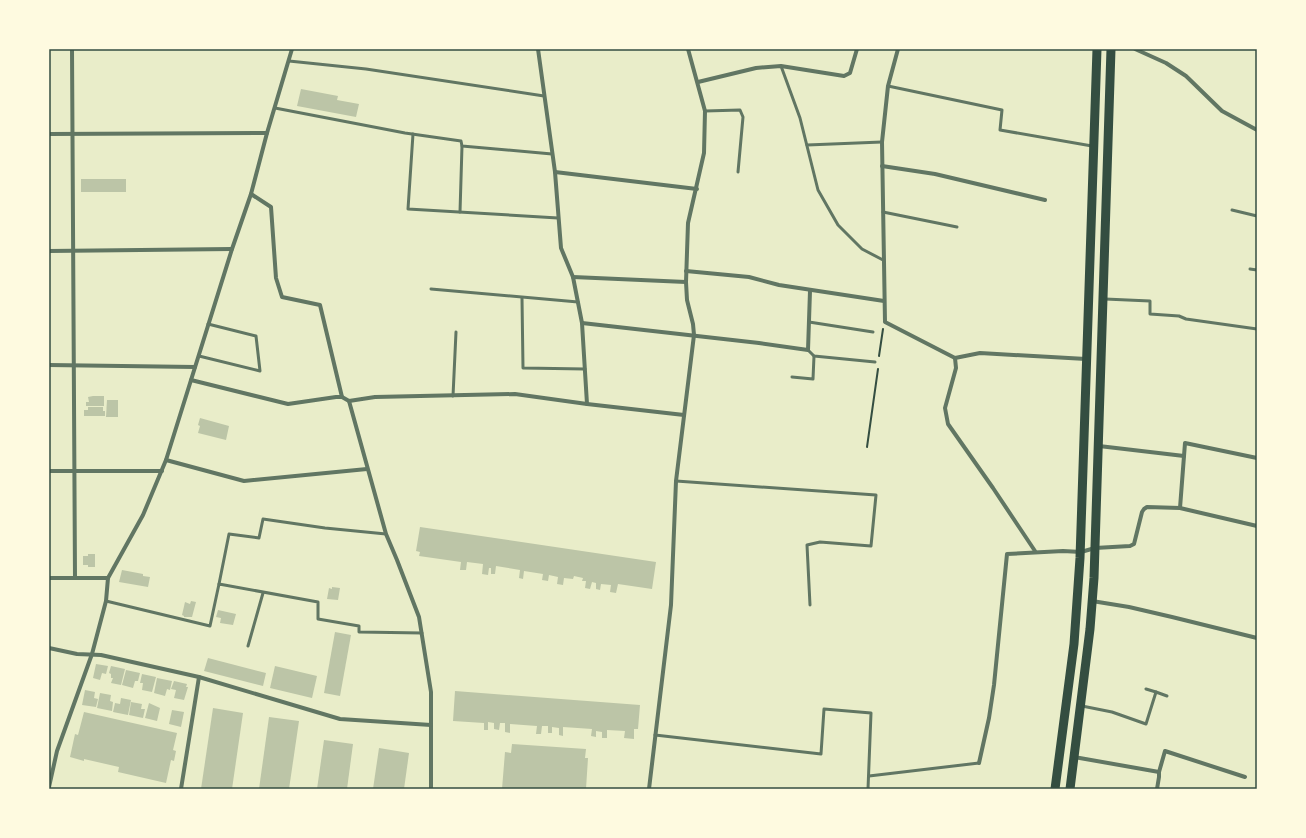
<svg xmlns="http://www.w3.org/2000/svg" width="1306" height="838" font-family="Jost,sans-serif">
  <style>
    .building { fill: #bcc5a7 }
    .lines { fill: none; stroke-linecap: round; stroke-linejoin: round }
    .path { stroke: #344e41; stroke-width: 2 }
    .service { stroke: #617663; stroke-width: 3 }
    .minor { stroke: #617663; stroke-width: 4 }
    .primary { stroke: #344e41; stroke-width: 9 }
    .neatline { fill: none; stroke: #344e41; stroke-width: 1.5 }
  </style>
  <rect width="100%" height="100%" fill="#e9edc9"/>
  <!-- building -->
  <g class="building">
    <path d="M301,89l37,7 -1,4 22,4 -3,13 -59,-11z"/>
    <rect x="81" y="179" width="45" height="13"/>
    <path d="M93,396h11v10h-18v-4h3l-1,-5z"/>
    <path d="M107,400h11v17h-12z"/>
    <path d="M88,407h15v4h2v5h-21v-6h4z"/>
    <path d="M200,418l29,8 -3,14 -28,-7 2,-7 -2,-1z"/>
    <path d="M420,527l236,35 -4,27 -34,-5 -2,9 -6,-1 1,-7 -10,-1 -1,6 -4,-1v-6l-4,-1 -2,7 -5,-1 1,-7h-4l1,-3 -9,-2 -1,3 -9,-1 -1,7 -6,-1 1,-7 -9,-2 -1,6 -6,-1 1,-6 -19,-3 -1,8 -4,-1 1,-8 -24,-4 -1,8h-4v-6h-2l-1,7 -6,-1 1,-10 -16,-2 -1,8h-6l1,-8 -42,-6 1,-4 -4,-1z"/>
    <path d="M88,554h7v13h-7v-2h-5v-9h5z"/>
    <path d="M122,570l21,4v2l7,1 -2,10 -29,-5z"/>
    <path d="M332,587l8,1 -2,12 -11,-1 2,-11 3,1z"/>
    <path d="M191,601l5,1 -4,15h-8v-1l-2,-1 3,-13 5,2z"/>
    <path d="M218,610l18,4 -3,11 -13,-2 1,-5 -5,-1z"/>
    <path d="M335,632l16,3 -11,61 -16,-3z"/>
    <path d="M208,658l58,15 -3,13 -59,-15z"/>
    <path d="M96,664l12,2 -2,8 -4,-1 -2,7 -7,-2z"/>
    <path d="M111,666l14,3 -4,16 -10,-2 2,-5h-2v-4l-2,-1z"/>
    <path d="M275,666l42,10 -5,22 -42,-10z"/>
    <path d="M126,670l14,3 -2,8h-3l-2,7 -11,-3z"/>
    <path d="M142,674l14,3 -4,15 -10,-2 1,-7h-3z"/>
    <path d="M157,678l15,3 -2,9 -3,-1 -2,7 -11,-3z"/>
    <path d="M174,681l13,3 -1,3h2l-4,13 -10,-2 2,-8 -5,-1z"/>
    <path d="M85,690l10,2 -1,6 4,1 -2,8 -14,-2z"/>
    <path d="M455,691l185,14 -2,24h-4v10l-10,-1 1,-7 -18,-1v8h-5v-6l-6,-1v6l-5,-1 1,-7 -29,-2v9l-4,-1v-7l-7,-1v6h-4v-7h-6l-1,8h-5l1,-8 -27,-2v9l-5,-1v-9h-5l-1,7 -5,-1v-6l-6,-1v8h-4v-7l-31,-2z"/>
    <path d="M100,693l11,2 -1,6 3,1 -1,9 -15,-3z"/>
    <path d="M121,698l10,2 -3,15 -15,-3 2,-9 5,1z"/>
    <path d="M131,702l11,2 -1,5h4l-2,9 -14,-3z"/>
    <path d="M149,703l11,5 -3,13 -12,-3z"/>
    <path d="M213,708l30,5 -11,76h-31z"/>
    <path d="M172,710l12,2 -3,15 -12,-3z"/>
    <path d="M84,712l93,21 -4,17 3,1 -2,10 -3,-1 -5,23 -48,-11 1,-5 -35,-8v2l-14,-4 5,-23 3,1z"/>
    <path d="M269,717l30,4 -10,68h-30z"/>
    <path d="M324,740l29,4 -6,45h-30z"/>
    <path d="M512,744l74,5 -1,9h3l-2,31h-84l3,-37 6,1z"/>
    <path d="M379,748l30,5 -5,36h-31z"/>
  </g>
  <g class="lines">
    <!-- path -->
    <g class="path">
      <path d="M879,356l4,-27"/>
      <path d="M867,447l11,-78"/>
    </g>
    <!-- service -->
    <g class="service">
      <path d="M289,61l77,8 178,27"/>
      <path d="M781,66l19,52 18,72 20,35 24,24 21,11"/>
      <path d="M888,86l114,24 -2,20 92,16"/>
      <path d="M275,108l130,25 56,8 1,5 90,8"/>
      <path d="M705,111l35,-1 3,7 -5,55"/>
      <path d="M413,134l-5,75 150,9"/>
      <path d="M807,145l75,-3"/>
      <path d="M1232,210l25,6"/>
      <path d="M460,212l2,-66"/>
      <path d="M883,212l74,15"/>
      <path d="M1250,269l7,1"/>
      <path d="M431,289l147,13"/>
      <path d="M522,298l1,70 62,1"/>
      <path d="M1105,299l45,2v13l29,2 7,3 71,10"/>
      <path d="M809,322l64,10"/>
      <path d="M808,350l6,6 61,6"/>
      <path d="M199,356l61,15 -4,-35 -48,-12"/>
      <path d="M792,377l21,2 1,-23"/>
      <path d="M453,396l3,-64"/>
      <path d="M676,481l200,14 -5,51 -51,-4 -13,3 3,60"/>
      <path d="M219,584l10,-50 30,4 4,-19 62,9 61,6"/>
      <path d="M106,601l104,25 9,-42 99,18v17l41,7v6l63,1"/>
      <path d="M248,646l15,-53"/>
      <path d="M1146,689l10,3"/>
      <path d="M1082,706l30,6 34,12 10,-32 11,4"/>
      <path d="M655,735l166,19 3,-45 47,4 -3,76"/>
      <path d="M869,776l110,-13"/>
    </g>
    <!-- minor -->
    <g class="minor">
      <path d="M72,49l3,529"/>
      <path d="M538,49l17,123 6,76 12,29 9,46 5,81"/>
      <path d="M898,49l-10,37 -6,56 3,180 70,36 25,-5 106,6"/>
      <path d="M1135,49l31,14 20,13 36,35 35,19"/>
      <path d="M698,82l58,-14 25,-2 63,10 6,-3 7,-24"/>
      <path d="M49,134l218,-1"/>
      <path d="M882,166l53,8 110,26"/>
      <path d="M555,172l142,17"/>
      <path d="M251,194l20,13 5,71 6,19 38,8 22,92"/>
      <path d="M49,251l183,-2"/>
      <path d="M686,271l63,6 30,8 105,16"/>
      <path d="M573,277l113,5"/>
      <path d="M582,323l177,20 49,7 2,-59"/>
      <path d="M955,358l1,10 -11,40 3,16 45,64 42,63"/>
      <path d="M49,365l146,2"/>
      <path d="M191,380l97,24 48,-7h6l7,4 26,-4 140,-3 72,10 97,11"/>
      <path d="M349,401l37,133 11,26 22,57 12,75v97"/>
      <path d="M1099,446l85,10"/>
      <path d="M166,460l78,21 123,-12"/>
      <path d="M49,471h113"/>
      <path d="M1180,508l5,-65 72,15"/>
      <path d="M49,578h59"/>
      <path d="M1092,601l37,6 43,10 85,21"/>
      <path d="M49,648l28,6 24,1 98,22 141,42 91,6"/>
      <path d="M1074,757l85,15 6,-21 80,26"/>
      <path d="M979,763l10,-45 5,-33 13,-131 56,-3 18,1 14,-4 35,-2 4,-2 8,-32 2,-3 3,-2 33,1 77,18"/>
      <path d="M49,787l8,-36 35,-97 14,-53 2,-23 35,-63 23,-55 66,-211 19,-55 16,-61 25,-84"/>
      <path d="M181,789l18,-112"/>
      <path d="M649,789l22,-184 5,-124 18,-146 -1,-11 -6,-24 -1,-18 2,-59 16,-70 1,-42 -17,-62"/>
      <path d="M1157,789l2,-12v-5"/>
    </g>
    <!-- primary -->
    <g class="primary">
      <path d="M1055,789l19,-145 6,-86 17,-509"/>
      <path d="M1070,789l20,-160 4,-51 17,-529"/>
    </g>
  </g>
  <!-- border -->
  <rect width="1306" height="838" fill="none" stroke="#fefae0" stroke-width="100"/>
  <rect x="50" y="50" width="1206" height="738" class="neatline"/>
</svg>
